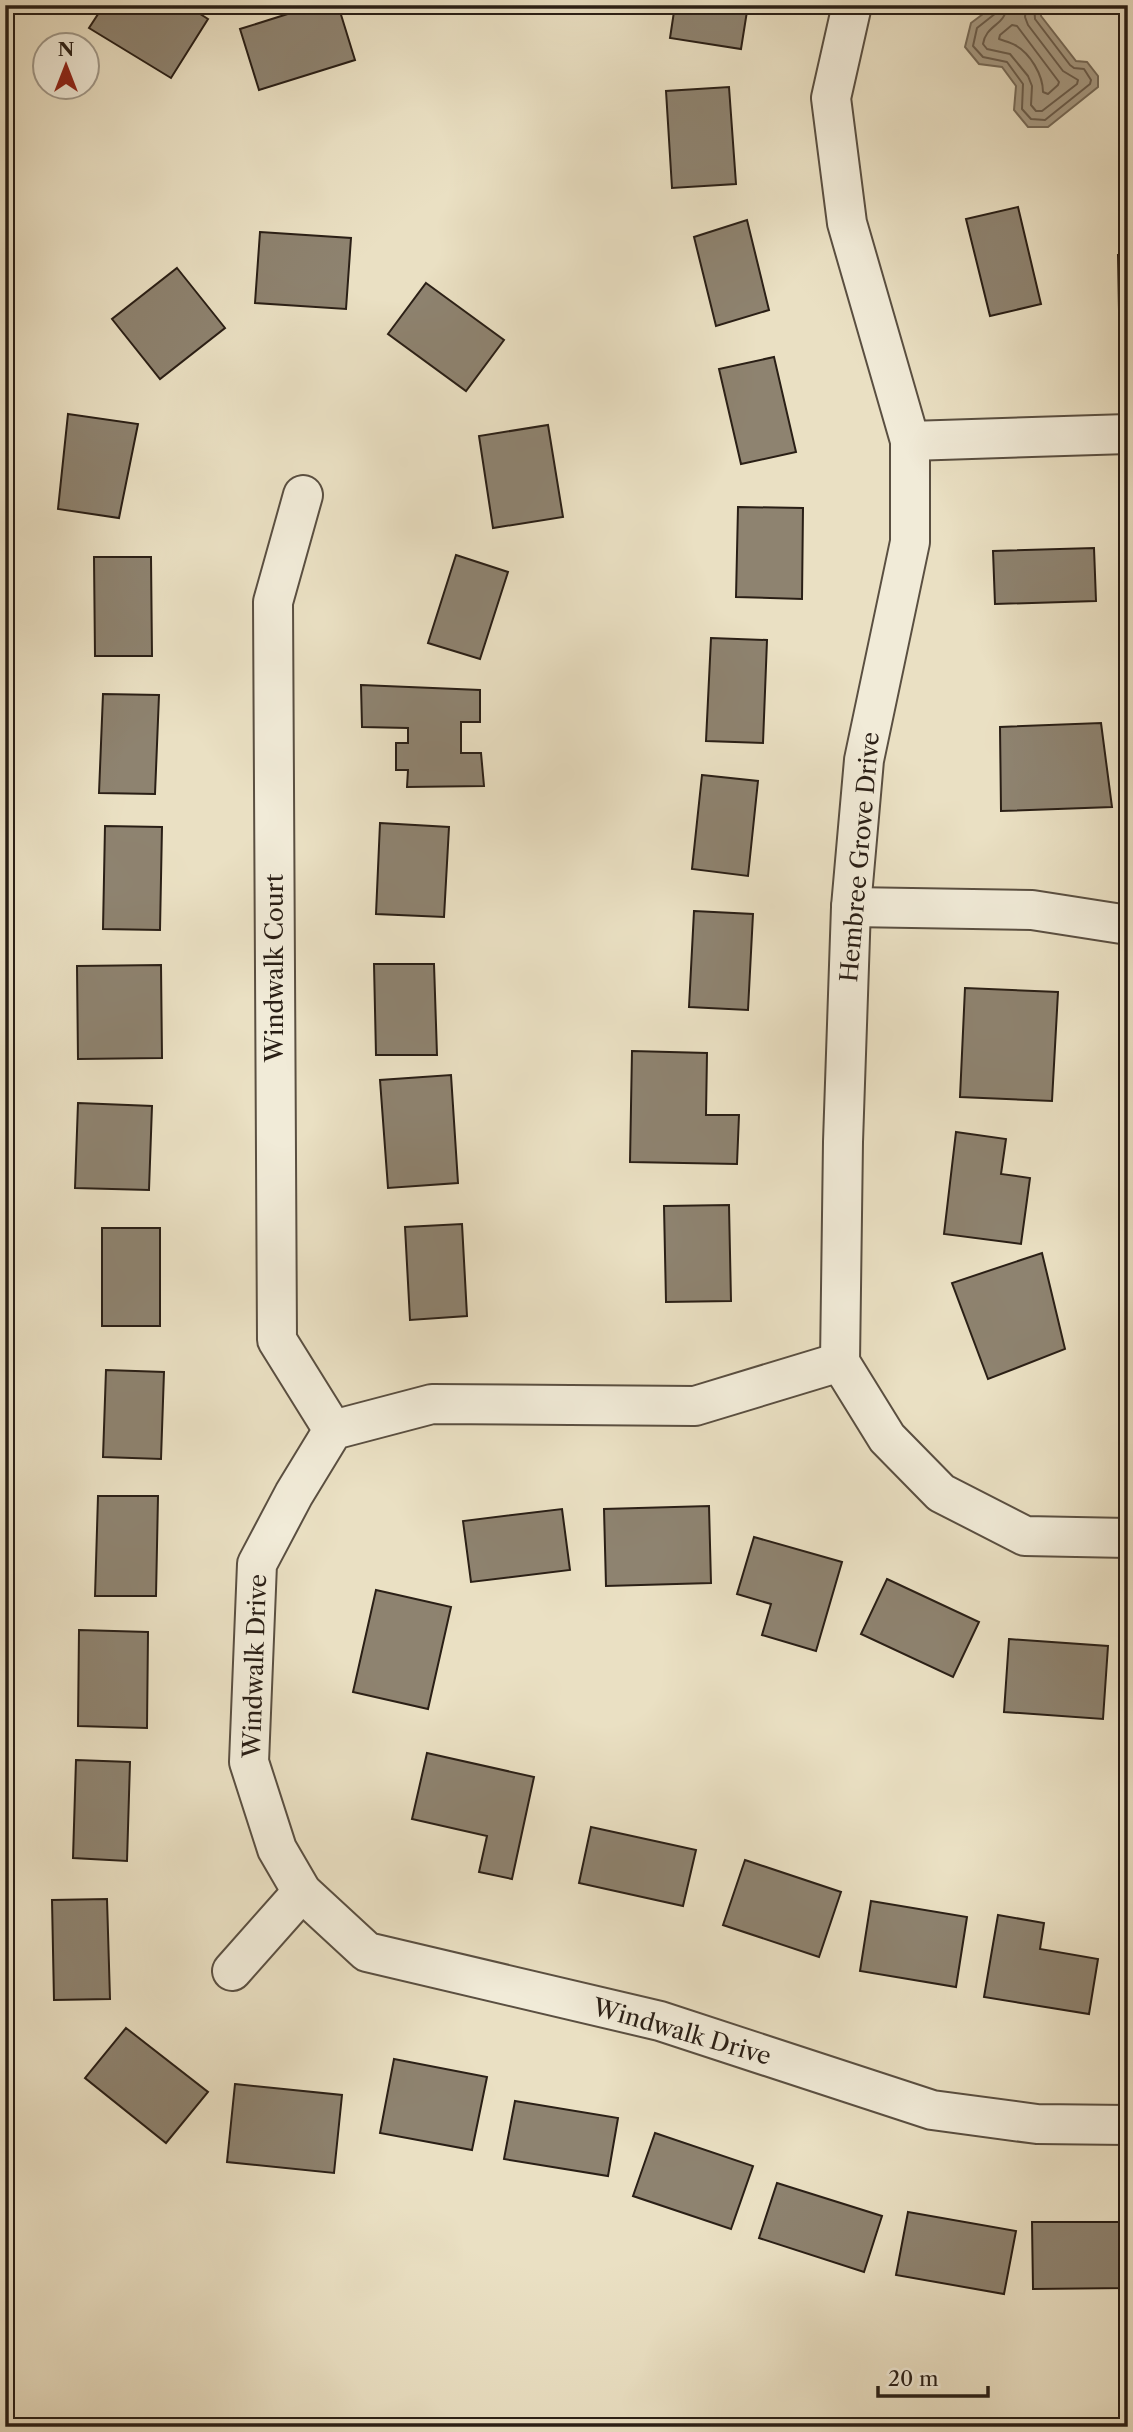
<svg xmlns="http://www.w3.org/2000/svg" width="1133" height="2432" font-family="'Libre Caslon Text',serif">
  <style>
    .water { fill: #a99e88; stroke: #766b5a; stroke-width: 2 }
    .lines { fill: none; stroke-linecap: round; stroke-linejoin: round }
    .shore { stroke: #6a5e4f; stroke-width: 2 }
    .building { fill: #8e8370; stroke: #2a1f16; stroke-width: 2 }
    .minor-casing { stroke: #5a4f41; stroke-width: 42 }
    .minor { stroke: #f1ebd8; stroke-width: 38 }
    .labels { text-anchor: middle; stroke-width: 5; stroke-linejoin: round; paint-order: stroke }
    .street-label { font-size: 24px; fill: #2a1f16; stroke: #f1ebd8 }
  </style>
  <rect width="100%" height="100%" fill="#eae0c3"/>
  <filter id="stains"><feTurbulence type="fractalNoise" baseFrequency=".00286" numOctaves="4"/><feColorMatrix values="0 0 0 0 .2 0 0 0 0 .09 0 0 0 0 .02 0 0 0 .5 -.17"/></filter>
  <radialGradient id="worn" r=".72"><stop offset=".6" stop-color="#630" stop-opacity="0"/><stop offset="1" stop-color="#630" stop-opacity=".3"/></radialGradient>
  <!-- water -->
  <path class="water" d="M995,5h46v11l35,45 11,1 11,14v11l-50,40h-20l-14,-17 2,-24 -14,-19 -23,-3 -14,-17 6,-24z"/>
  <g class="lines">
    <!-- shore -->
    <g class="shore">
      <path d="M999,5l-3,8 -19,15 -4,18 10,11 24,5 16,22 -1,25 9,10 14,1 45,-36 1,-4 -7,-11 -10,-1 -4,-3 -35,-46 -1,-14"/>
      <path d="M1007,5c-1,21 -21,19 -24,39l4,5 23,5 18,22 4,10 -1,19 5,6h6l35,-27 1,-4 -15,-9 -35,-46 -3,-8 1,-12"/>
      <path d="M1012,25l5,1 42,56 -1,3 -10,9 -5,-2c0,-17 -13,-39 -28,-47 -5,-3 -11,-4 -16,-6l1,-4z"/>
    </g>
  </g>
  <!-- building -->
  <g class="building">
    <path d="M104,5h82l22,14 -37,59 -82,-50z"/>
    <path d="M316,5h22l17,55 -96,30 -19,-61z"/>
    <path d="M675,5h73l-7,44 -71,-11z"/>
    <path d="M729,87l7,97 -64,4 -6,-97z"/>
    <path d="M1018,207l23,97 -51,12 -24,-97z"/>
    <path d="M747,220l22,90 -53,16 -22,-89z"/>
    <path d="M260,232l91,6 -5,71 -91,-6z"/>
    <path d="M1118,255h10v55h-9z"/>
    <path d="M177,268l48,60 -65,51 -48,-60z"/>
    <path d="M426,283l78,57 -38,51 -78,-57z"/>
    <path d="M774,357l22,95 -55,12 -22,-95z"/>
    <path d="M68,414l70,10 -19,94 -61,-9z"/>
    <path d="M548,425l15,92 -70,11 -14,-92z"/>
    <path d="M738,507l65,1 -1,91 -66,-2z"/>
    <path d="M1094,548l2,53 -101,3 -2,-53z"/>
    <path d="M456,555l52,17 -28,87 -52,-16z"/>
    <path d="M94,557h57l1,99h-57z"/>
    <path d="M711,638l56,2 -4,103 -57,-2z"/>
    <path d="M361,685l119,5v32h-19v31h20l3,33 -77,1 1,-17h-12v-27h12v-15l-46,-1z"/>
    <path d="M103,694l56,1 -4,99 -56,-1z"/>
    <path d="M1101,723l11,84 -111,4 -1,-84z"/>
    <path d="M702,775l56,6 -10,95 -56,-7z"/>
    <path d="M380,823l69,4 -5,90 -68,-3z"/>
    <path d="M105,826l57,1 -2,103 -57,-1z"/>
    <path d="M694,911l59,3 -5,96 -59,-3z"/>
    <path d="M374,964h60l3,91h-61z"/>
    <path d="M161,965l1,93 -84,1 -1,-93z"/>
    <path d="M965,988l93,4 -6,109 -92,-4z"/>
    <path d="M632,1051l75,2 -1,62h33l-2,49 -107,-2z"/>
    <path d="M451,1075l7,108 -70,5 -8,-108z"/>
    <path d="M78,1103l74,3 -3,84 -74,-2z"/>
    <path d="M956,1132l50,7 -5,35 29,4 -9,66 -77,-10z"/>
    <path d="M729,1205l2,96 -65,1 -2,-96z"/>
    <path d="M462,1224l5,92 -57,4 -5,-93z"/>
    <rect x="102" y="1228" width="58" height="98"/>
    <path d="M1042,1253l23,96 -77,30 -36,-96z"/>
    <path d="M106,1370l58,2 -3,87 -58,-2z"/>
    <path d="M98,1496h60l-2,100h-61z"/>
    <path d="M709,1506l2,77 -105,3 -2,-77z"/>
    <path d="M562,1509l8,61 -99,12 -8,-61z"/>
    <path d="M754,1537l88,25 -26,89 -54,-16 9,-31 -34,-10z"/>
    <path d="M887,1579l92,43 -26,55 -92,-43z"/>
    <path d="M376,1590l75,17 -23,102 -75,-17z"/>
    <path d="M79,1630l69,2 -1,96 -69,-2z"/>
    <path d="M1009,1639l99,7 -5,73 -99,-7z"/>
    <path d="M427,1753l107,24 -22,102 -33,-7 8,-36 -75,-17z"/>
    <path d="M76,1760l54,2 -3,99 -54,-3z"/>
    <path d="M591,1827l105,23 -13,56 -104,-23z"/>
    <path d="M745,1860l96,32 -22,65 -96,-32z"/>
    <path d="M107,1899l3,100 -56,1 -2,-100z"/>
    <path d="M871,1901l96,16 -11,70 -96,-16z"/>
    <path d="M998,1915l46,8 -4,26 58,10 -9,55 -105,-17z"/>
    <path d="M126,2028l82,64 -42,51 -81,-65z"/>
    <path d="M394,2059l93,18 -15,73 -92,-17z"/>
    <path d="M235,2084l107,11 -8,78 -107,-11z"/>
    <path d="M515,2101l103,17 -10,58 -104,-17z"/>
    <path d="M655,2133l98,33 -22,63 -98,-33z"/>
    <path d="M777,2183l105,33 -18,56 -105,-34z"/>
    <path d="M908,2212l108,19 -12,63 -108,-19z"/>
    <path d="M1032,2222h96v66l-95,1z"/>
  </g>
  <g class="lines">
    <!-- minor casing -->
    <g class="minor-casing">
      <g id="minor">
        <path d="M852,5l-21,93 16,125 63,218v101l-46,218 -13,147 -8,235 -3,220 47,76 54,55 84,43 103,2"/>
        <path d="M910,441l218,-7"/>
        <path d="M303,495l-30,107 4,738 56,90"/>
        <path d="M851,907l181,3 96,15"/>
        <path d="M840,1362l-145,44 -263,-2 -99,26 -39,64 -37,70 -8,198 28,87 25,43 65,60 293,69 272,89 105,14 91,1"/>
        <path d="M232,1971l70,-79"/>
      </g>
    </g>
    <!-- minor -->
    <use href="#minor" class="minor"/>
  </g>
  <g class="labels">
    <!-- street labels -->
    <g class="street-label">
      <text transform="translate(860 857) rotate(-85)" y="8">Hembree Grove Drive</text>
      <text transform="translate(275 968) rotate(-90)" y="8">Windwalk Court</text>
      <text transform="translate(255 1666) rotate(-88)" y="8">Windwalk Drive</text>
      <text transform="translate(682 2032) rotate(16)" y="8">Windwalk Drive</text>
    </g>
  </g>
  <!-- margin -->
  <rect width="1133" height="2432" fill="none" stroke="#eae0c3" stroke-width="28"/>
  <rect x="7" y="7" width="1119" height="2418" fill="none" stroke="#2a1f16" stroke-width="3.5"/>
  <rect x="14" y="14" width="1105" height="2404" fill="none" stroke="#2a1f16" stroke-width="2"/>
  <!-- north arrow -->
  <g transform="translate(66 66)"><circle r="33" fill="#f1ebd8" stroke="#a1998a" stroke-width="2"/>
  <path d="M0-5L12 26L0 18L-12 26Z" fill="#8f2418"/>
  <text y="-10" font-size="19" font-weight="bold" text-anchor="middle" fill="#2a1f16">N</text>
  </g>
  <!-- scale -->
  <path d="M878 2386v10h110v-10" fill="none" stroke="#2a1f16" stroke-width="3.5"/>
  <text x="888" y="2386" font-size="21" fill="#2a1f16" stroke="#f1ebd8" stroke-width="5" paint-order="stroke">20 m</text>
  <rect width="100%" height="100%" filter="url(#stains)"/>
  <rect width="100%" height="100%" fill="url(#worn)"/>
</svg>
